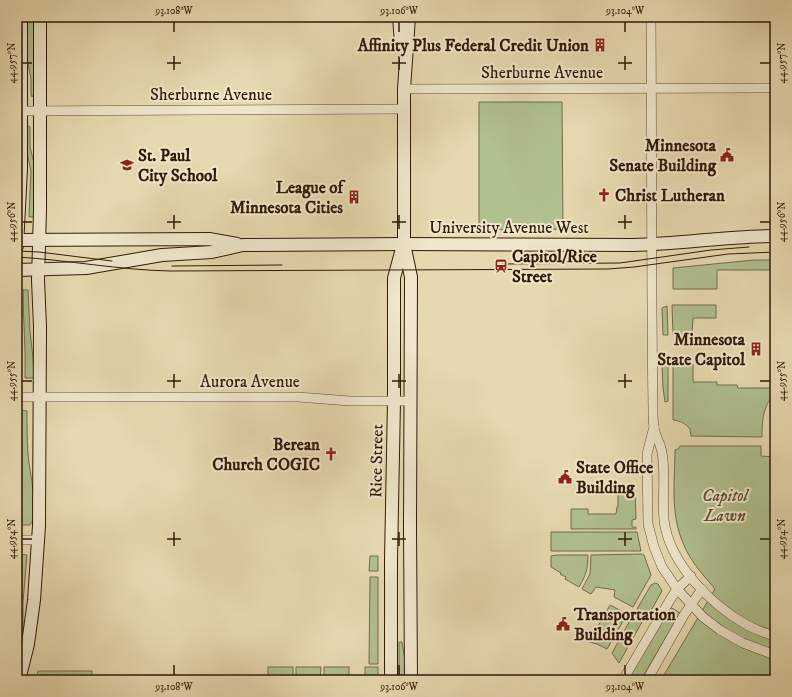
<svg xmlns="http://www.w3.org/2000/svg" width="792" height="697" font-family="'IM FELL DW Pica',serif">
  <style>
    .green { fill: #b0c08f; stroke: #706d4a }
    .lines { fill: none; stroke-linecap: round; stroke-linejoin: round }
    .street-casing { stroke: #5e4a30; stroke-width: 10 }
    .secondary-casing { stroke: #311a05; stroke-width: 14 }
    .street { stroke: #efe6cb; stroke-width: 9 }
    .secondary { stroke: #efe6cb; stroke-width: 12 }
    .tram { stroke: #311a05; stroke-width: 1 }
    .ticks { fill: none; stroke: #311a05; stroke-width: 1.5 }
    .labels { text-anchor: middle; stroke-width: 4; stroke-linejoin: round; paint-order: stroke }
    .poi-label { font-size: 17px; font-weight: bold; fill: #311a05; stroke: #efe6cb; text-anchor: end }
    .street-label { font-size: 17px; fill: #311a05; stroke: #efe6cb }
    .park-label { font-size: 17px; font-style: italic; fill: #574c2e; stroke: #efe6cb }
    .neatline { fill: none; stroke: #311a05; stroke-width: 1.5 }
    .ticks-label { font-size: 10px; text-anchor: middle; fill: #311a05 }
  </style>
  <rect width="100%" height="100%" fill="#e6d9af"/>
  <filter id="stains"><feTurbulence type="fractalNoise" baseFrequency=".005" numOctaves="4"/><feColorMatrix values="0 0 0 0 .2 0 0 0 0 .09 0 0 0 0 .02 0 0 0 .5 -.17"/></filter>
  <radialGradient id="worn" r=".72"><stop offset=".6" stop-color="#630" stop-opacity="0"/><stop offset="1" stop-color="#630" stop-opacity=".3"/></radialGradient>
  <!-- green -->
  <g class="green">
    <path d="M26,17h8v77l-2,3 -1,-3v-15l-4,-21z"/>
    <path d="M479,102h83l1,127 -61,1 -23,-6z"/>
    <path d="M29,126l1,1v20l5,20 -1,50h-5l2,-46 -4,-18v-26z"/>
    <path d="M754,260h21v10h-58v19h-44v-21z"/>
    <path d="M23,290h5l2,41 3,27 1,20h-9c1,-29 -2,-58 -2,-88z"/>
    <path d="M672,305h44v13h-23l-1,17h-19z"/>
    <path d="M667,306l1,29h-5l-1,-27z"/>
    <path d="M693,364v18h24v3h20l1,3h35l2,-3v8c-12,13 -13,26 -13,44l-71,-1 -1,-7c-5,-6 -9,-8 -17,-9v-55z"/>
    <path d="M662,365h6v36l-3,1 -2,-14z"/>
    <path d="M19,410l8,1c0,14 0,29 1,43 1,16 12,60 2,71h-11z"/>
    <path d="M680,446h81v10l14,1v223h-114l54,-91c-8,-10 -18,-20 -25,-32 -20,-34 -16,-65 -15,-102v-5l3,-1z"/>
    <path d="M618,491h17l1,28 -4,1v7h4v2h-65v-20h17v5h28l1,-7h1z"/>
    <path d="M551,532h86l4,19h-90z"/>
    <path d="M19,554l8,1 -4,47v35l-6,25z"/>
    <path d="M642,554l2,1 7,20 -18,32 -19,-10 1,-7 -19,-3 -5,7 -9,-5 8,-15 1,-19z"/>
    <path d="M557,555h31c0,14 -2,20 -9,32l-14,-8 1,-2 -6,-3 1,-1 -10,-6v-11z"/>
    <path d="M370,556h8v15h-9z"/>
    <path d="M370,577h8v87h-9z"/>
    <path d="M655,583l3,1 4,7 -14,25 -11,-7 14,-24z"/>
    <path d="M610,605l17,9 -20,35 -10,-5 -8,-2z"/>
    <path d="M670,607l10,6 -39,67h-13z"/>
    <path d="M632,617l10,5 -23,41 -7,-10z"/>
    <path d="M399,642h3l4,24v9h-7z"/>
    <rect x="268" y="667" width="25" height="13"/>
    <path d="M296,667h25l-1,13h-24z"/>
    <rect x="324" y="667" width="25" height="13"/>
    <rect x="365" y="667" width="13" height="13"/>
    <path d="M38,671h54v9h-56z"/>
  </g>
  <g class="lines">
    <!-- street casing -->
    <g class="street-casing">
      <g id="street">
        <path d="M651,17c1,130 0,261 2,391 0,6 0,13 1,19 1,9 7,17 8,26 4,20 0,46 2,67 5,43 47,85 83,105 9,5 18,8 28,11"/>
        <path d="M404,89l371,-1"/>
        <path d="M17,111l387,-2"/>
        <path d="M17,397h281l52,4h61"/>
        <path d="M654,427l-7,27 1,70 6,23 8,20 15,22 26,28 17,13 23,13 32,12"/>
        <path d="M17,540h21"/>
        <path d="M623,680l47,-80 7,-11 14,-13"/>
        <path d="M647,680l37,-65 18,-26"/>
      </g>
    </g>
    <!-- secondary casing -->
    <g class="secondary-casing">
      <g id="secondary">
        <path d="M399,17l2,26"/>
        <path d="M409,17l-5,72v155l7,33 -1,250 1,153"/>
        <path d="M17,240l192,-1 28,5"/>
        <path d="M17,246l4,-77v-152"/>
        <path d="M17,270l69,-2 76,-13 50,-3 31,-7 161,-1 230,1c47,-1 94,-9 141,-9"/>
        <path d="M19,680l9,-36 6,-44 5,-74 1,-199 -2,-47 2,-70v-193"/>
        <path d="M391,680v-120l3,-159v-123l9,-33"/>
      </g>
    </g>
    <!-- street -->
    <use href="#street" class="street"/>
    <!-- secondary -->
    <use href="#secondary" class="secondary"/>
    <!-- tram -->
    <g class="tram">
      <path d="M17,251l22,1 73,9"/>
      <path d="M17,257c51,3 102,13 153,14l438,-2 26,-2 94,-13 47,-2"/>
      <path d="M502,264l118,-1 91,-13 38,-3"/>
      <path d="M172,266l110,-1"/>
    </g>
  </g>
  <!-- ticks -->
  <path class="ticks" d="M174,22v10M399,22v10M625,22v10M174,56v14M399,56v14M625,56v14M22,63h10M167,63h14M392,63h14M618,63h14M760,63h10M174,215v14M399,215v14M625,215v14M22,222h10M167,222h14M392,222h14M618,222h14M760,222h10M174,374v14M399,374v14M625,374v14M22,381h10M167,381h14M392,381h14M618,381h14M760,381h10M174,532v14M399,532v14M625,532v14M22,539h10M167,539h14M392,539h14M618,539h14M760,539h10M174,665v10M399,665v10M625,665v10"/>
  <!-- icons -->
  <defs>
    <g id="building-bare" transform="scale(1.08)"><path d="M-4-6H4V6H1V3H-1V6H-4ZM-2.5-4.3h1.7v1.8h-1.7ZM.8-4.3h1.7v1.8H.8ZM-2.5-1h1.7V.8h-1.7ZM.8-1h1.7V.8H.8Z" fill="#8f2418" stroke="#efe6cb" stroke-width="2.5" paint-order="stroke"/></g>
    <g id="civic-bare" transform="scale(1.08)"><path d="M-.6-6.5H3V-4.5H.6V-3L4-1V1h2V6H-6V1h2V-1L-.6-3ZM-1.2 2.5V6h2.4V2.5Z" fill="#8f2418" stroke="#efe6cb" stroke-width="2.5" paint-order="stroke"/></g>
    <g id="school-bare" transform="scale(1.08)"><path d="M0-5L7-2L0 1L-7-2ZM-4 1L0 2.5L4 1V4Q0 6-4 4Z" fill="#8f2418" stroke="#efe6cb" stroke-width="2.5" paint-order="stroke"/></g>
    <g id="church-bare" transform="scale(1.08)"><path d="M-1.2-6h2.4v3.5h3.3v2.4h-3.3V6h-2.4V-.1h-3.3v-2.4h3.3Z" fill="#8f2418" stroke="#efe6cb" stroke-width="2.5" paint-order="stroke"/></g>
    <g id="station-bare" transform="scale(1.08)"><path d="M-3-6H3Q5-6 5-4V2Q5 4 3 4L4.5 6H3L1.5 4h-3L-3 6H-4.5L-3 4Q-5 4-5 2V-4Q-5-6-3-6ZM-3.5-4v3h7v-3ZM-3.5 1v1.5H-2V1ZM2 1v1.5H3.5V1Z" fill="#8f2418" stroke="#efe6cb" stroke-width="2.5" paint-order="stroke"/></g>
  </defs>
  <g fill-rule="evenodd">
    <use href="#building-bare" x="600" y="45"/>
    <use href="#civic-bare" x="727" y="155"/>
    <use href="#school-bare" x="127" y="165"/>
    <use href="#church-bare" x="604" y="195"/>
    <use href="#building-bare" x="354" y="197"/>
    <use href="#station-bare" x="501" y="266"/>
    <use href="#building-bare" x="756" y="349"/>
    <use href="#church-bare" x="331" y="454"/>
    <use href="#civic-bare" x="565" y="477"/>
    <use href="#civic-bare" x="563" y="624"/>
  </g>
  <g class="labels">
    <!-- poi labels -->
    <g class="poi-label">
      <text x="589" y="51">Affinity Plus Federal Credit Union</text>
      <text x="716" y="151">Minnesota<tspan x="716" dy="20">Senate Building</tspan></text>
      <text x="138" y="161" text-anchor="start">St. Paul<tspan x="138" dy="20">City School</tspan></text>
      <text x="343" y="193">League of<tspan x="343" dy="20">Minnesota Cities</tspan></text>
      <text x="615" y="201" text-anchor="start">Christ Lutheran</text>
      <text x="512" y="262" text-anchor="start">Capitol/Rice<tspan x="512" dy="20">Street</tspan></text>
      <text x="745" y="345">Minnesota<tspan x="745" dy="20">State Capitol</tspan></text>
      <text x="320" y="450">Berean<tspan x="320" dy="20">Church COGIC</tspan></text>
      <text x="576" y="473" text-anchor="start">State Office<tspan x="576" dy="20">Building</tspan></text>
      <text x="574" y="620" text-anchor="start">Transportation<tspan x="574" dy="20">Building</tspan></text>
    </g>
    <!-- street labels -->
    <g class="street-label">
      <text x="542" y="78">Sherburne Avenue</text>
      <text x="211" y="100">Sherburne Avenue</text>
      <text x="509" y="233">University Avenue West</text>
      <text x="250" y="387">Aurora Avenue</text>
      <text transform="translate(376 461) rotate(-89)" y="6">Rice Street</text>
    </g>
    <!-- park labels -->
    <g class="park-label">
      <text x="725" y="501">Capitol<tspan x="725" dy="20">Lawn</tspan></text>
    </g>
  </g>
  <!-- margin -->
  <rect width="792" height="697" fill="none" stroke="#e6d9af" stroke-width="44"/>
  <rect x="22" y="22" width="748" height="653" class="neatline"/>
  <g class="ticks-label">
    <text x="174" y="14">93.108°W</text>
    <text x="399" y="14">93.106°W</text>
    <text x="625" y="14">93.104°W</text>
    <text transform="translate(11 63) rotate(-90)" y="4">44.957°N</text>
    <text transform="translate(781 63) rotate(-90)" y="4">44.957°N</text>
    <text transform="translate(11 222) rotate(-90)" y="4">44.956°N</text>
    <text transform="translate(781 222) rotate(-90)" y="4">44.956°N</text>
    <text transform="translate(11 381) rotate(-90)" y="4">44.955°N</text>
    <text transform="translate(781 381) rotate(-90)" y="4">44.955°N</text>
    <text transform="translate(11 539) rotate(-90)" y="4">44.954°N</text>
    <text transform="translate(781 539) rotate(-90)" y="4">44.954°N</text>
    <text x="174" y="690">93.108°W</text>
    <text x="399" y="690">93.106°W</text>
    <text x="625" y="690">93.104°W</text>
  </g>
  <rect width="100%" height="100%" filter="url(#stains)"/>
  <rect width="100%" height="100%" fill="url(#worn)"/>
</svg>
